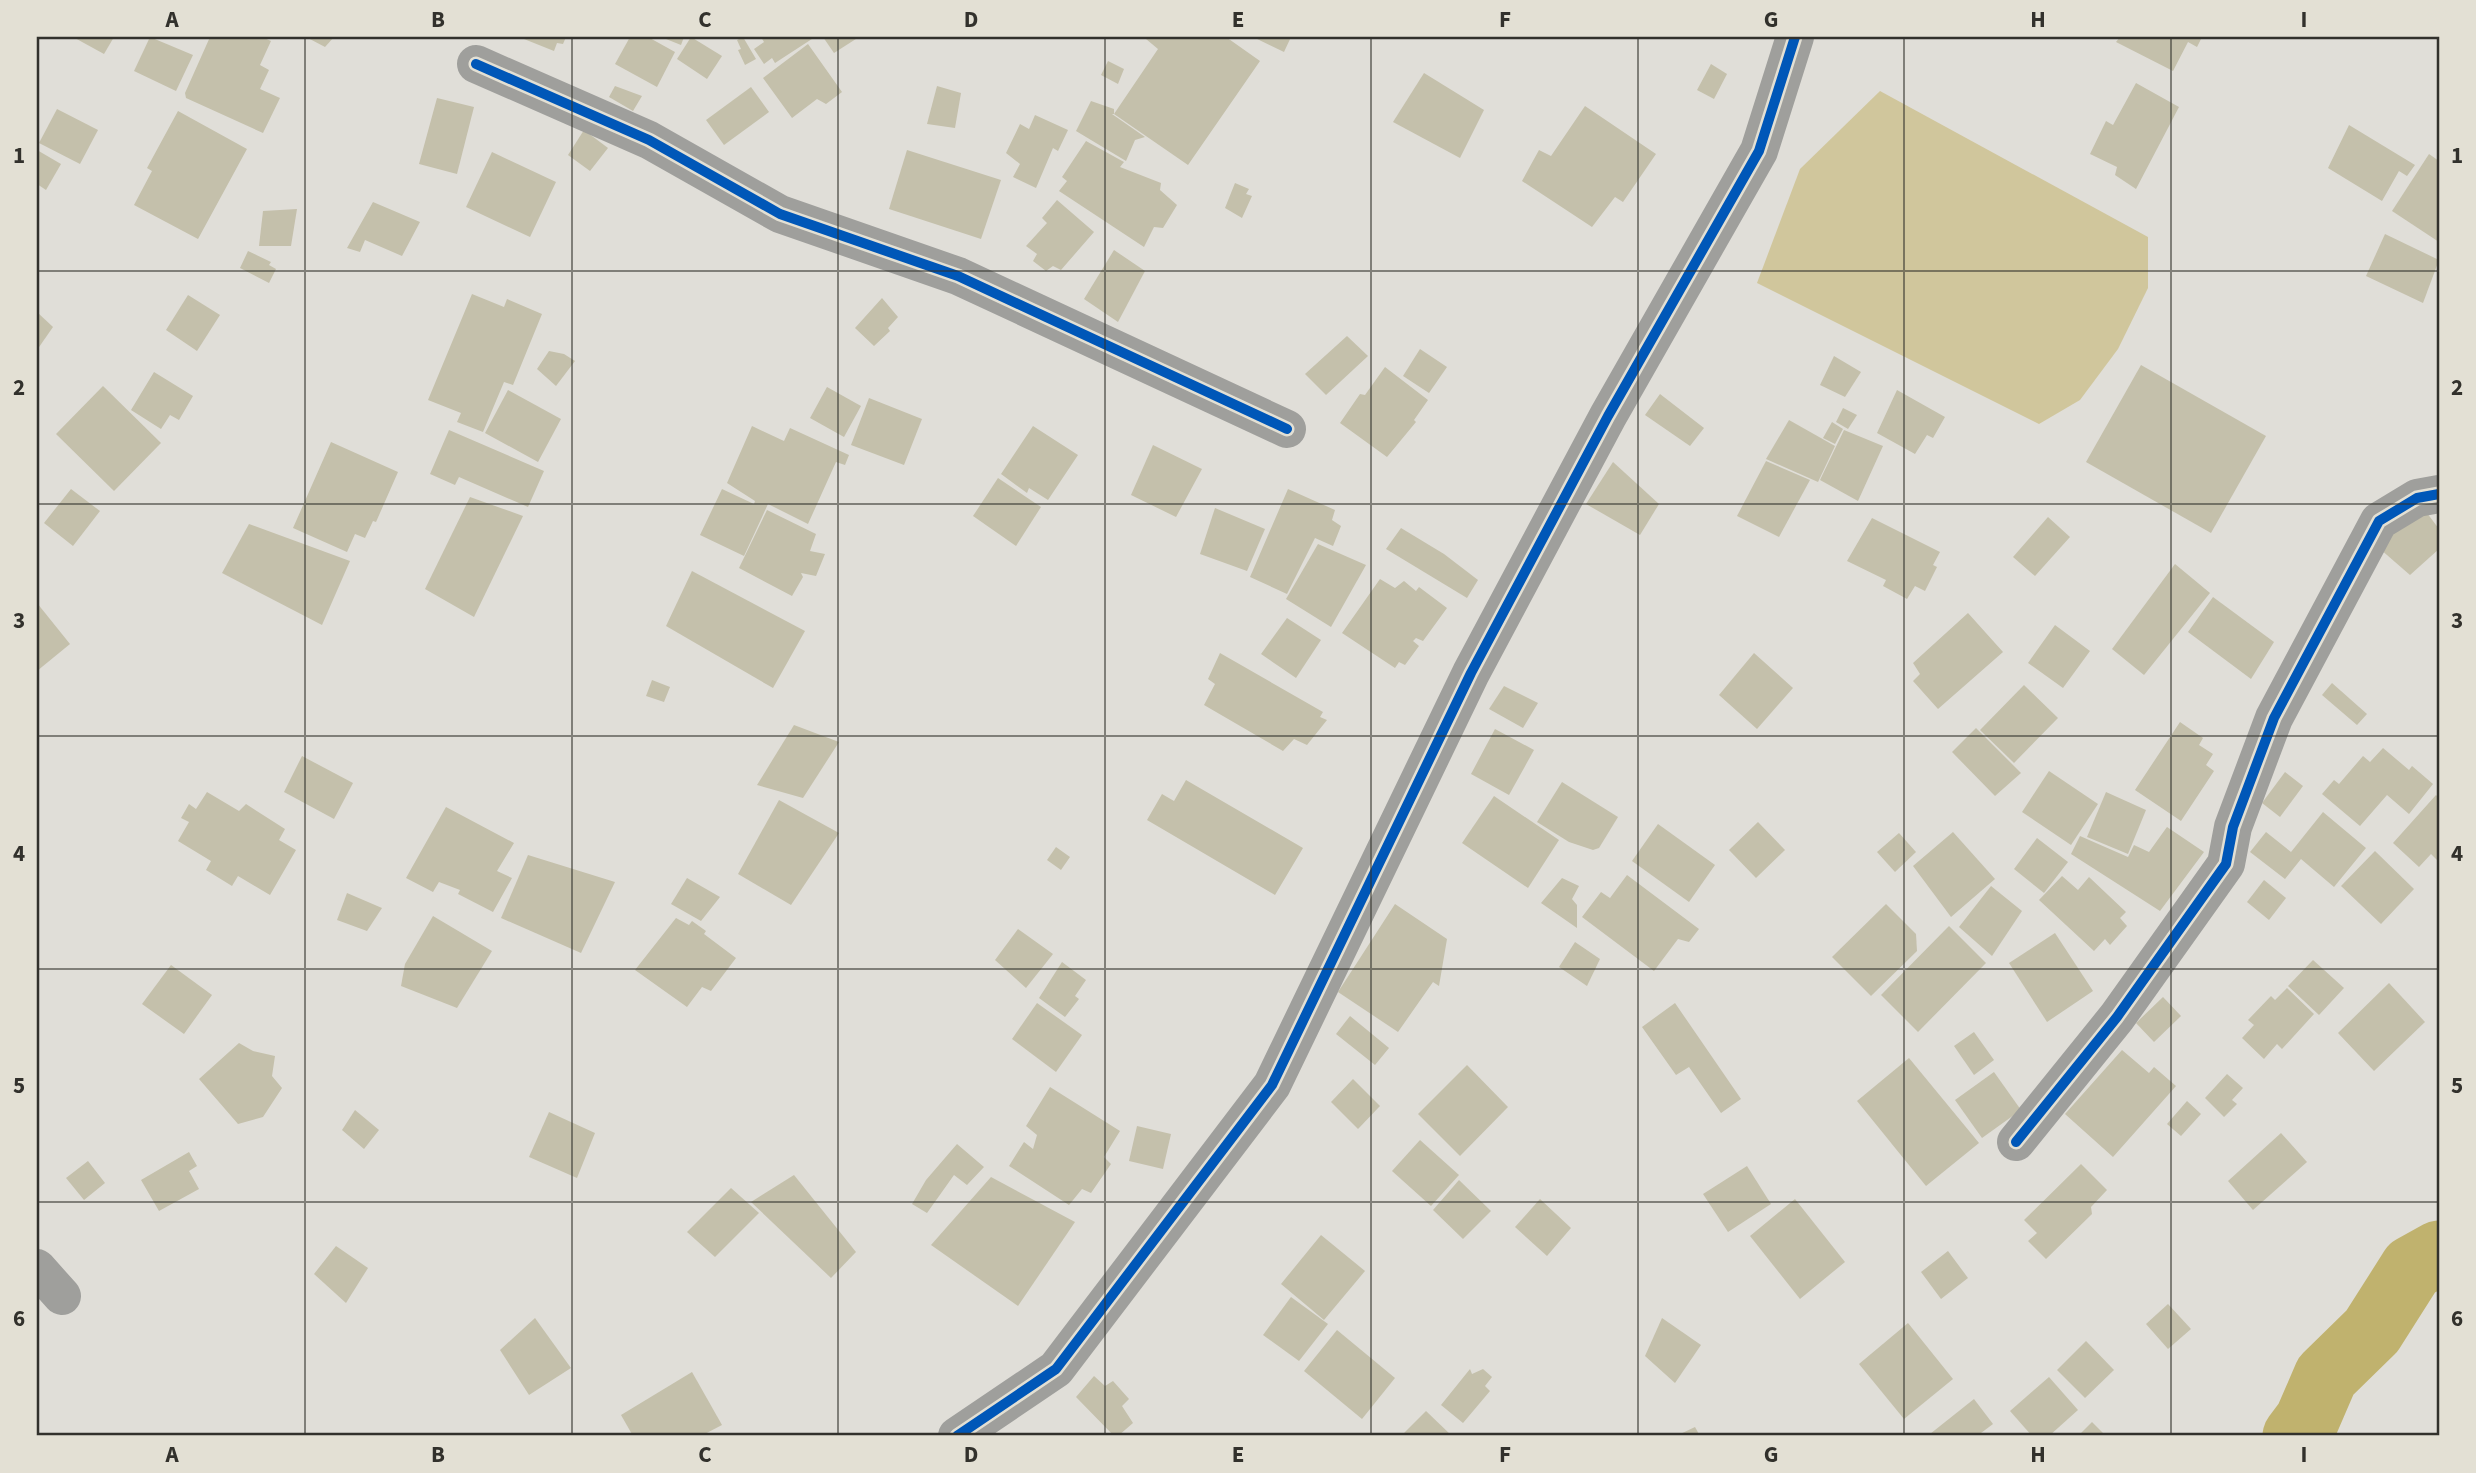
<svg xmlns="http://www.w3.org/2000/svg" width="2476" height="1473" font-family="'Source Sans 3',sans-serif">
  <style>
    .green { fill: #d0c69c }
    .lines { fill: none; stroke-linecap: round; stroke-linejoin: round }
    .river { stroke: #c0b26e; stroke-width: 65 }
    .building { fill: #c4c0ab }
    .minor { stroke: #9f9f9c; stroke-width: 38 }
    .cycleway-casing { stroke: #e3e0d4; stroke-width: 15 }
    .cycleway { stroke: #0057b8; stroke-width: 10 }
    .grid { fill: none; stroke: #32312c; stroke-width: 2; stroke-opacity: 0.55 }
    .neatline { fill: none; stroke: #32312c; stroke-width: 2.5 }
    .grid-label { font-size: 23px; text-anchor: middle; font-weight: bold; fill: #32312c }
  </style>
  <rect width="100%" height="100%" fill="#e0ded8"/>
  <!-- green -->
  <path class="green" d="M1880,91l268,146v51l-30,61 -38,51 -41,24 -282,-141 43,-114z"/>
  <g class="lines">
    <!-- river -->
    <path class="river" d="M2295,1436l12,-16 19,-44 46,-45 40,-63 27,-15"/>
  </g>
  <!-- building -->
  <g class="building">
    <path d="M73,37h41l-10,17z"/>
    <path d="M150,37l43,18 -17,36 -42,-20z"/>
    <path d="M210,37h52l9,4 -11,24 9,5 -9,19 20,9 -17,35 -77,-35 -1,-5z"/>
    <path d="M306,37h28l-9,10z"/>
    <path d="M519,37h47l-3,7 -6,-1 -3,8z"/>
    <path d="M630,37h18l27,15 -18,35 -42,-23z"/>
    <path d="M661,37h23l-3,8z"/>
    <path d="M691,37l31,19 -15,23 -30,-20z"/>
    <path d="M743,37l13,22 -11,6 -7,-15 3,-1 -4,-9z"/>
    <path d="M761,37h54l-40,26 -3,-5 -8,6 -10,-15 10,-7z"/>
    <path d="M823,37h36l-25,16z"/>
    <path d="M1147,37h79l34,24 -72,104 -74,-51h-2l33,23 -10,3 -9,21 -50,-30 15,-30 23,8v5l44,-65 -12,-10z"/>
    <path d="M1253,37h38l-7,15z"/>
    <path d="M2120,37h82l-5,10 -9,-5 -15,29 -57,-29z"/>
    <path d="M808,44l34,48 -16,12 -9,-5 -25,19 -29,-40z"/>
    <path d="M1108,61l16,8 -6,15 -17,-9z"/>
    <path d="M1711,64l16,10 -13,25 -17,-9z"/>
    <path d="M1424,73l60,37 -24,48 -67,-36z"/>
    <path d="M2136,83l43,24 -43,82 -21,-14 2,-8 -27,-13 16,-33 7,4z"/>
    <path d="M615,86l27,10 -9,15 -24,-14z"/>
    <path d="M937,86l24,7 -6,35 -28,-4z"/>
    <path d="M751,87l18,25 -45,33 -18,-25z"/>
    <path d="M437,98l37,9 -17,67 -38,-10z"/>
    <path d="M1585,106l71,48 -33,48 -8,-5 -23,30 -70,-46 17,-31 12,6z"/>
    <path d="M57,109l41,21 -18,34 -41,-21z"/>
    <path d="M178,111l69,38 -49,90 -64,-34 18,-34 -5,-3z"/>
    <path d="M1035,115l33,15 -10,21 -5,-3 -17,40 -23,-11 7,-13 -14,-11 14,-29 9,5z"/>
    <path d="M2349,125l66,40 -8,11 -8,-5 -17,30 -54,-33z"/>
    <path d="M584,130l24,18 -18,23 -22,-16z"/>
    <path d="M1086,141l38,21 -4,5 41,16 -1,7 17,15 -14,23 -9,-1 -10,20 -85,-56 8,-10 -5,-4z"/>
    <path d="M37,150l24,14 -15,26 -9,-6z"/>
    <path d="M907,150l94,30 -20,59 -92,-30z"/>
    <path d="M492,152l64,30 -26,55 -64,-30z"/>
    <path d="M2429,154l10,7v81l-47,-31z"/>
    <path d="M1235,183l14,6 -3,5 6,2 -10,22 -17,-10z"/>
    <path d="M1057,200l37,32 -33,38 -8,-4 -7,5 -13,-10 4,-7 -11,-8 21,-23 -5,-5z"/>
    <path d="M373,202l47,20 -18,34 -37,-16 -5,12 -13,-4z"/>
    <path d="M297,209l-6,37h-32l4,-35z"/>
    <path d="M2385,234l54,26 -16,43 -57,-27z"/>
    <path d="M1114,250l31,21 -27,51 -34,-23z"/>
    <path d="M248,251l23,11 -2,3 7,4 -7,14 -29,-15z"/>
    <path d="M472,294l32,13 3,-8 35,15 -29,71 -9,-3 -21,50 -26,-10 4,-9 -33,-13z"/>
    <path d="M188,295l32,20 -23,36 -31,-21z"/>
    <path d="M882,298l16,19 -10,11 2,3 -16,15 -19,-18z"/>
    <path d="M37,312l16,15 -16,23z"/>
    <path d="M1347,336l21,20 -42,39 -21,-21z"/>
    <path d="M1420,349l27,18 -18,26 -26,-17z"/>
    <path d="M549,351l15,3 11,7 -19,25 -19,-17z"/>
    <path d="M1834,356l27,16 -16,25 -25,-12z"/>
    <path d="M2141,365l125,71 -55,97 -125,-71z"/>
    <path d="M1385,367l43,33 -14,20 2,2 -29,35 -47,-34 20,-29 5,1z"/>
    <path d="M154,372l39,24 -14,24 -9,-5 -9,14 -30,-19z"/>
    <path d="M103,386l58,57 -47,48 -58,-57z"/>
    <path d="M827,387l34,19 -17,31 -34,-19z"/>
    <path d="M508,390l53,29 -23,43 -53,-29z"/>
    <path d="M1897,390l48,27 -12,21 -6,-3 -12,19 -38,-21z"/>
    <path d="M1660,394l44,34 -14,18 -45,-31z"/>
    <path d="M869,398l53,21 -18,46 -53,-20z"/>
    <path d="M1843,408l14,7 -9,14 -12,-7z"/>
    <path d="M1789,420l46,26 -17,36 -52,-23z"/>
    <path d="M1832,422l11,7 -8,15 -12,-6z"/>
    <path d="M752,426l32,15 6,-13 59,27 -4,10 -9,-3 -28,62 -40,-20 -24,52 -44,-21 22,-46 32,15 1,-3 -28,-18z"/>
    <path d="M1033,426l45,29 -30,45 -19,-12 -2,5 -26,-19z"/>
    <path d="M449,430l95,41 -16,36 -69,-30 -4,8 -25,-11z"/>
    <path d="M1844,430l39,16 -25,55 -38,-21z"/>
    <path d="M331,442l67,30 -22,50 -3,-1 -8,17 -10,-4 -8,18 -54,-24z"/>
    <path d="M1153,445l49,24 -26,48 -45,-22z"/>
    <path d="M1766,461l44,19 -31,57 -42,-21z"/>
    <path d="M1613,462l46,42 -19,31 -54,-31z"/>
    <path d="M998,478l43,29 -25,39 -43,-30z"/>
    <path d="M71,489l29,22 -27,35 -29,-23z"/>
    <path d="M1288,489l47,21 -3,10 9,6 -8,20 -18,-8 -28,56 -37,-17z"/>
    <path d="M470,497l53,19 -49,101 -49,-28z"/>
    <path d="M2418,501l21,28v20l-29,26 -38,-33z"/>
    <path d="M1215,508l50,21 -18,42 -47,-17z"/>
    <path d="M767,510l49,24 -6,17 15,3 -9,22 -15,-3 2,4 -11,19 -53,-28z"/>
    <path d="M2048,517l22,20 -35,39 -22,-19z"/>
    <path d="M1872,518l68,34 -7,13 4,2 -12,24 -10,-5 -8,13 -24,-13 3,-6 -39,-19z"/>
    <path d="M249,524l101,37 -28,64 -100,-52z"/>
    <path d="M1401,528l43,26 34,26 -11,18 -81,-49z"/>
    <path d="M1318,544l48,21 -35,62 -45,-28z"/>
    <path d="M2175,564l35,29 -66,82 -32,-26z"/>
    <path d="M692,571l113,60 -32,57 -107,-62z"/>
    <path d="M1380,579l15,9 9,-7 12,10 3,-4 28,21 -24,33 -7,-3 -3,3 6,5 -14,19 -6,-3 -4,6 -53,-35z"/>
    <path d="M2213,597l61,45 -23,37 -63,-47z"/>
    <path d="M37,603l33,41 -33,27z"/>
    <path d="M1968,613l35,39 -65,57 -25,-28 7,-7 -7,-11z"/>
    <path d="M1287,618l34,22 -25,38 -35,-24z"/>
    <path d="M2055,625l35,26 -27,37 -35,-25z"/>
    <path d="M1220,653l103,59 -3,5 7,3 -20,25 -13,-6 -11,12 -79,-46 11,-21 -7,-5z"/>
    <path d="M1754,653l39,35 -36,41 -38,-34z"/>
    <path d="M652,680l18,7 -6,15 -18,-6z"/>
    <path d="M2332,683l35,31 -10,11 -35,-30z"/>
    <path d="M2024,685l34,33 -44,45 -34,-33z"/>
    <path d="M1504,686l34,17 -15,25 -34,-19z"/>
    <path d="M2180,722l23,16 -4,7 14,9 -7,11 8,6 -33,50 -46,-31z"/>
    <path d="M794,725l45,17 -36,56 -46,-13z"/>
    <path d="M1976,728l45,45 -26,23 -43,-44z"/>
    <path d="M1495,729l39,21 -25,45 -38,-21z"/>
    <path d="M2383,748l26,22 3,-4 21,18 -24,30 -22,-19 -27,31 -38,-32 12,-14 5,4 24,-28 7,6z"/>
    <path d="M302,756l51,27 -19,36 -50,-27z"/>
    <path d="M2049,771l49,33 -27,41 -49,-33z"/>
    <path d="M2285,772l18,14 -23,31 -18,-14z"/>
    <path d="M1186,780l117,68 -28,47 -128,-75 15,-26 12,7z"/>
    <path d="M1562,782l56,35 -19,31 -6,2 -24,-8 -32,-20z"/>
    <path d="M207,792l32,19 7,-7 39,25 -6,11 17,10 -26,45 -32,-19 -6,10 -26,-16 5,-9 -33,-20 11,-19 -8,-4 8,-14 7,5z"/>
    <path d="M2106,792l40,18 -18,44 -41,-17z"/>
    <path d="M2436,795l3,3v64l-8,-8 -12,13 -26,-24z"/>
    <path d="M1494,796l65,44 -31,48 -66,-45z"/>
    <path d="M779,800l60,33 -48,72 -53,-31z"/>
    <path d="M446,807l68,36 -17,28 15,7 -19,34 -35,-18 2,-4 -21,-8 -6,10 -27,-14z"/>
    <path d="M2323,812l43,36 -32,39 -33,-28 -16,20 -35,-27 16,-20 25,20z"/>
    <path d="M1758,822l27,28 -29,28 -27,-28z"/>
    <path d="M1658,824l57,41 -26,37 -57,-41z"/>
    <path d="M2167,827l37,25 -44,59 -89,-57 9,-18 48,21 6,-12 15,7z"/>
    <path d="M1953,832l42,47 -44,38 -38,-51z"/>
    <path d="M1899,833l17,19 -21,20 -18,-20z"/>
    <path d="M2037,838l31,24 -24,31 -30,-24z"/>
    <path d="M1056,847l14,10 -9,13 -14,-10z"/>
    <path d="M2375,851l39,38 -33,35 -40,-38z"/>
    <path d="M528,855l87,27 -34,71 -80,-35z"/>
    <path d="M1627,875l72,54 -10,13 -11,-3 -24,32 -72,-54 19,-25 9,6z"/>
    <path d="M2062,876l16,14 11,-13 37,35 -6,6 7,8 -17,19 -5,-6 -11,12 -55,-51z"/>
    <path d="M687,878l33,19 -19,24 -30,-17z"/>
    <path d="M1562,878l17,8 -7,13 5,6v23l-36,-25z"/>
    <path d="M2264,880l22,18 -17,22 -22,-18z"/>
    <path d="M1991,886l31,25 -30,45 -33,-29z"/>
    <path d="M347,893l35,15 -15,23 -30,-11z"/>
    <path d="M1395,904l52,35 -8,47 -6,-4 -35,50 -60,-40z"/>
    <path d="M1886,904l30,30 1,17 -46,45 -39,-39z"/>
    <path d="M433,916l59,35 -35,57 -56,-22 4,-22z"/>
    <path d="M676,918l13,7 3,-4 14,10 -2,3 32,24 -25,33 -9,-4 -15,20 -52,-37z"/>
    <path d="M1949,926l37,37 -68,69 -37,-37z"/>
    <path d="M1018,929l35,25 -27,34 -31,-28z"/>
    <path d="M2055,933l38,58 -46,31 -38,-59z"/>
    <path d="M1575,942l25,17 -13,27 -28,-19z"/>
    <path d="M2313,960l31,28 -25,27 -31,-29z"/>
    <path d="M1062,962l24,18 -11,16 4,3 -14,18 -26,-19z"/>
    <path d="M171,965l41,30 -28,39 -42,-30z"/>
    <path d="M2389,983l36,39 -51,49 -36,-38z"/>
    <path d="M2287,988l27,26 -32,35 -5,-5 -13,15 -22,-21 12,-13 -6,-5 23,-24 4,4z"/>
    <path d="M2163,997l18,19 -27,26 -18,-19z"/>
    <path d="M1037,1003l45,32 -26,37 -44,-33z"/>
    <path d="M1675,1003l66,96 -20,14 -32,-46 -13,8 -34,-48z"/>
    <path d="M1350,1016l39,32 -14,17 -39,-31z"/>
    <path d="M1974,1032l20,28 -20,15 -20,-29z"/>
    <path d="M239,1043l14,8 22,5 -3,20 10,12 -19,29 -25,7 -39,-45z"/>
    <path d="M2122,1050l27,23 5,-6 22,19 -63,71 -48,-43z"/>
    <path d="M1909,1058l70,85 -53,43 -69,-85z"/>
    <path d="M1467,1065l41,42 -48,49 -42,-42z"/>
    <path d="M1994,1072l27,38 -39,28 -27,-38z"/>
    <path d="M2227,1074l16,14 -11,12 5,4 -13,13 -19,-19z"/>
    <path d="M1353,1079l27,27 -22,23 -27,-27z"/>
    <path d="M1050,1087l70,44 -16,26 7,7 -20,29 -9,-4 -13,16 -60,-39 15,-24 9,7 4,-14 -11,-9z"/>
    <path d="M2187,1101l14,13 -20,22 -14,-12z"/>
    <path d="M355,1110l24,20 -15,19 -22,-19z"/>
    <path d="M549,1112l46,21 -18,45 -48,-21z"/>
    <path d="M1137,1126l34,8 -8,35 -34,-8z"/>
    <path d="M2281,1133l26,29 -54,48 -25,-29z"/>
    <path d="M1420,1140l39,35 -28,31 -39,-35z"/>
    <path d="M957,1144l27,23 -17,18 -13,-10 -27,38 -15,-9 14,-24z"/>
    <path d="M189,1152l8,14 -8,5 10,18 -40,22 -18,-31z"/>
    <path d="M88,1161l17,22 -21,17 -18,-22z"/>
    <path d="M2081,1164l26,26 -16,17 1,7 -46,45 -18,-18 9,-8 -13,-13z"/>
    <path d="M1747,1166l24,38 -43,28 -25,-38z"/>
    <path d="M794,1175l62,77 -25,26 -80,-76z"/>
    <path d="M991,1177l84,45 -57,84 -87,-61z"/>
    <path d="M1459,1180l32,31 -28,28 -30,-29z"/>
    <path d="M731,1188l28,25 -44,44 -28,-25z"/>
    <path d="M1540,1199l31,29 -24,28 -32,-29z"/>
    <path d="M1795,1199l50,63 -45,37 -50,-63z"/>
    <path d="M1321,1235l44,36 -41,49 -43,-36z"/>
    <path d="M336,1246l32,22 -22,35 -32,-29z"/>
    <path d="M1948,1251l20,27 -27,21 -20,-27z"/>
    <path d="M1291,1297l37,27 -29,37 -36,-26z"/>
    <path d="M2168,1304l23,25 -23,20 -22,-25z"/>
    <path d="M535,1318l36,50 -42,27 -29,-45z"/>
    <path d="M1662,1318l39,27 -26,38 -30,-27z"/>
    <path d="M1908,1323l45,56 -49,40 -45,-55z"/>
    <path d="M1337,1330l58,48 -33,41 -58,-48z"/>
    <path d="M2086,1341l28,29 -29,28 -28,-28z"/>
    <path d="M1470,1369l2,5 11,-5 9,8 -7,9 5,5 -27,32 -22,-18z"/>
    <path d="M692,1372l30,53 -21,11h-68l-12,-21z"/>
    <path d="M1094,1376l11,10 8,-5 16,18 -7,7 11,17 -15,13h-4l-38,-39z"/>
    <path d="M2049,1377l29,33 -29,26h-17l-22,-25z"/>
    <path d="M1974,1399l19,25 -16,12h-45l-2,-2z"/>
    <path d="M1426,1411l26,25h-51z"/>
    <path d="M2092,1422l14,14h-28z"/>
    <path d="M1695,1427l5,9h-24z"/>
  </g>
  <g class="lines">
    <!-- minor -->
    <g class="minor">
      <path d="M476,64l173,76 131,74 178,62 329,153"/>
      <path d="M2016,1142l101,-125 109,-153 7,-37 41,-109 105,-197 38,-23 22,-4"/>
      <path d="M37,1268l25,28"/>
      <path d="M957,1436l99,-67 216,-284 199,-412 137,-257 151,-265 36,-114"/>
    </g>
    <!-- cycleway casing -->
    <g class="cycleway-casing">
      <g id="cycleway">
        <path d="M476,64l173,76 131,74 178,62 329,153"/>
        <path d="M2016,1142l101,-125 109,-153 7,-37 41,-109 105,-197 38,-23 22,-4"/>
        <path d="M957,1436l99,-67 216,-284 199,-412 137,-257 151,-265 36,-114"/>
      </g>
    </g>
    <!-- cycleway -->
    <use href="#cycleway" class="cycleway"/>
  </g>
  <!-- grid -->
  <path class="grid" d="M305,37v1399M572,37v1399M838,37v1399M1105,37v1399M1371,37v1399M1638,37v1399M1904,37v1399M2171,37v1399M37,271h2402M37,504h2402M37,736h2402M37,969h2402M37,1202h2402"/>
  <!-- border -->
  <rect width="2476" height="1473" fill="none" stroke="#e3e0d4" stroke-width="77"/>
  <rect x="38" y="38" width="2400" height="1396" class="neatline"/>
  <g class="grid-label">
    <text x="172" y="27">A</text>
    <text x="438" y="27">B</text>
    <text x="705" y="27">C</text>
    <text x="971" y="27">D</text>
    <text x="1238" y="27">E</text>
    <text x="1505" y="27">F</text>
    <text x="1771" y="27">G</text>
    <text x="2038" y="27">H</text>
    <text x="2304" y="27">I</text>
    <text x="19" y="163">1</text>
    <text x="2457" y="163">1</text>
    <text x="19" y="395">2</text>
    <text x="2457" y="395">2</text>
    <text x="19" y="628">3</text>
    <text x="2457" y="628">3</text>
    <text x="19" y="861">4</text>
    <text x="2457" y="861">4</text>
    <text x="19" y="1093">5</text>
    <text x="2457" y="1093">5</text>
    <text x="19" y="1326">6</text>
    <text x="2457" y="1326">6</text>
    <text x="172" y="1462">A</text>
    <text x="438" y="1462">B</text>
    <text x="705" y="1462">C</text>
    <text x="971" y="1462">D</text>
    <text x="1238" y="1462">E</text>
    <text x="1505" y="1462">F</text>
    <text x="1771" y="1462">G</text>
    <text x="2038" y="1462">H</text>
    <text x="2304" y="1462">I</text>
  </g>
</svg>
